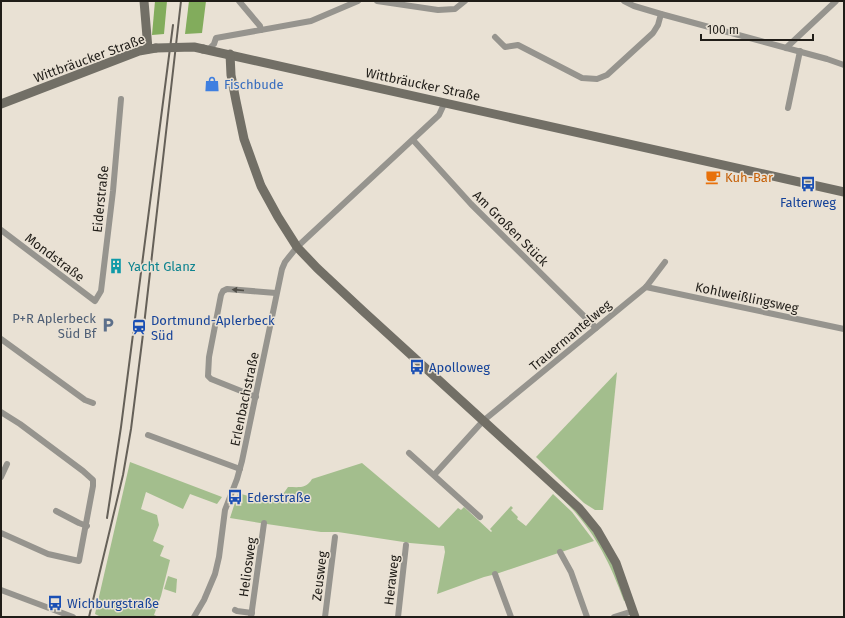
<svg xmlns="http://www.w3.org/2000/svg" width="845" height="618" font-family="'Fira Sans',sans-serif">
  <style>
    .green { fill: #a3be8d }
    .forest { fill: #82ac5c }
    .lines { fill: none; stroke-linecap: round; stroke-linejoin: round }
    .street { stroke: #96948e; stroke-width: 6 }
    .secondary { stroke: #726f66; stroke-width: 9 }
    .rail { stroke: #656058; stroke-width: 2 }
    .secondary-bridge { stroke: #726f66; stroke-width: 9 }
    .oneway { fill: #4f4d47 }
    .labels { text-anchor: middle; stroke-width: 3; stroke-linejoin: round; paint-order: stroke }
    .street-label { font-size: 13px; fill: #201d18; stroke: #e9e1d4 }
    .shop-label { font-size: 13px; fill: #366cbe; stroke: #e9e1d4; text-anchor: start }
    .food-label { font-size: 13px; fill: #c56008; stroke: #e9e1d4; text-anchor: start }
    .transit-label { font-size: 13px; fill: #164399; stroke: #e9e1d4; text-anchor: start }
    .culture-label { font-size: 13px; fill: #0d838f; stroke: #e9e1d4; text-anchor: start }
    .service-label { font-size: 13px; fill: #4e5e75; stroke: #e9e1d4; text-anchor: end }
  </style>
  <rect width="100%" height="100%" fill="#e9e1d4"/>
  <!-- green -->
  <g class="green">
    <path d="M617,372l-14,138h-8l-11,-7 -48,-46z"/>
    <path d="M130,462l92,35 -5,7 -27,-10 -7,15 -37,-17 -5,17 16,6 2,10 -6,16 11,5 -4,10 10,4 -9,36 -7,19 5,2h-58l-6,-3z"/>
    <path d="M362,463l77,65 19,-20 3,2 3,-3 27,25 1,-1 -2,-2 21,-23 2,2 -2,2 7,7 -1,2 9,7 27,-32 19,18 22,29 -98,33 -12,3 -47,17 8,-42 -1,-6 -34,-3 -72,-11h-17l-61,-9 -30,-5 8,-25 24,7 19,-3 7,-10c11,0 18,2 24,-8z"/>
    <path d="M557,491c22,21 41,44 54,71 6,12 10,25 15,38l-2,1c-16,-44 -34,-78 -69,-109z"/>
    <path d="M168,576l9,3 -1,14 -12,-4z"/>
  </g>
  <!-- forest -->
  <g class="forest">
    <path d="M155,1h12l-3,33 -12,1z"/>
    <path d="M189,1h17l-4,32 -17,1z"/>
  </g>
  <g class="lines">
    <!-- street -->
    <g class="street">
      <path d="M239,1l21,25 1,4"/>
      <path d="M377,1l61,9 17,-1 10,-8"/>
      <path d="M624,1l10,5 27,8 166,45 17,6"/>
      <path d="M495,37l10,10 13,-2 64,33 15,1 10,-4 46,-42 5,-8 3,-11"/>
      <path d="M786,48l50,-47"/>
      <path d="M209,49l5,-5 2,-6 95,-17 47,-20"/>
      <path d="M788,108l12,-57"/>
      <path d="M413,140l58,64 125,124"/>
      <path d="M1,230l94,71 6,-10 12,-100 8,-92"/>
      <path d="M646,287l198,42"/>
      <path d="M1,339l84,61 8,3"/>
      <path d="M256,397l-45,-18 -3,-3 1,-19 12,-62 2,-4 4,-2 49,4"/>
      <path d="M1,412l19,12 63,47 10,9v6l-14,75 -31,-7 -47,-21"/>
      <path d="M148,435l92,34"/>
      <path d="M409,453l71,64"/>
      <path d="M434,475l49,-54 163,-134 19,-25"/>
      <path d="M1,477l6,-13"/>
      <path d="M56,511l23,12 8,3"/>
      <path d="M560,552l11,20 16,45"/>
      <path d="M495,574l16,43"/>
      <path d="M1,590l72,27"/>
      <path d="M235,610l2,1 15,2"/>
      <path d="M194,617l10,-17 11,-26 4,-17 6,-47 12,-31 5,-18 40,-192 3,-7 12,-15 142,-132 6,-13"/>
      <path d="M251,617l13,-94"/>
      <path d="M325,617l10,-80"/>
      <path d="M398,617l8,-72"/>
      <path d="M614,617l19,-6"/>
    </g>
    <!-- secondary -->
    <g class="secondary">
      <path d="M144,1l4,48"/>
      <path d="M203,49l641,143"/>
      <path d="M230,54l1,21 5,26 8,38 9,25 8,22 17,31 19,30 20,21 46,43 216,197 18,22 19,33 19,54"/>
      <path d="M1,104l138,-53 17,-3"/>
    </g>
    <!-- rail -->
    <g class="rail">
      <path d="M107,518l14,-91 52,-402"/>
      <path d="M89,617l34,-142 8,-46 12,-95 38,-333"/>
    </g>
    <!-- secondary-bridge -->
    <path class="secondary-bridge" d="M156,48l38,-1 9,2"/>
  </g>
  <!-- one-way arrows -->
  <defs><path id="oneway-solid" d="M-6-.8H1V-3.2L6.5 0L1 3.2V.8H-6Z"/></defs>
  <use class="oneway" href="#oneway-solid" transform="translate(238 290) rotate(-175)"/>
  <!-- icons -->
  <defs>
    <g id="shop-bare" transform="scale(1.2)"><path d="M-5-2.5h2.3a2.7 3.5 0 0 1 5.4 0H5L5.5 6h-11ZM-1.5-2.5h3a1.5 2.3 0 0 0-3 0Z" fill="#3f7fe0" stroke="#e9e1d4" stroke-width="2.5" paint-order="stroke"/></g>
    <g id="cafe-bare" transform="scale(1.2)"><path d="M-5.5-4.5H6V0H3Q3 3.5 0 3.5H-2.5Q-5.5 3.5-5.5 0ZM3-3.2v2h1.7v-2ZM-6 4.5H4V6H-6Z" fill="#e8710a" stroke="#e9e1d4" stroke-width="2.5" paint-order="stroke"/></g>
    <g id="bus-bare" transform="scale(1.2)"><path d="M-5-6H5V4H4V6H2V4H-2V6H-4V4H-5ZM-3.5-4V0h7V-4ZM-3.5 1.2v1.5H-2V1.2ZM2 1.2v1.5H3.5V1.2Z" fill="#1a4fb4" stroke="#e9e1d4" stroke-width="2.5" paint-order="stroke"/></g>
    <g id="building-bare" transform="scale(1.2)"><path d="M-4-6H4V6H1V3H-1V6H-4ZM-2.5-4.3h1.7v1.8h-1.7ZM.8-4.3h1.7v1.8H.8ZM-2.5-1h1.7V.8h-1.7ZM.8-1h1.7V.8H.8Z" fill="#0f9aa8" stroke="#e9e1d4" stroke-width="2.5" paint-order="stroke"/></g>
    <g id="parking-bare" transform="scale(1.2)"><path d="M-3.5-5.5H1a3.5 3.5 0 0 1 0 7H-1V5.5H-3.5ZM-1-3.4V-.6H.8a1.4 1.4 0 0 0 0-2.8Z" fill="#5c6f8a" stroke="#e9e1d4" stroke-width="2.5" paint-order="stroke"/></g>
    <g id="station-bare" transform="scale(1.2)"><path d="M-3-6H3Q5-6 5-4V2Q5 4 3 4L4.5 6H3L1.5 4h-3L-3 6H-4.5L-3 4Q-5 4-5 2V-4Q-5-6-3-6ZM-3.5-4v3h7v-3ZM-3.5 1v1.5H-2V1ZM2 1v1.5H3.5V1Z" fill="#1a4fb4" stroke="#e9e1d4" stroke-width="2.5" paint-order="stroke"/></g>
  </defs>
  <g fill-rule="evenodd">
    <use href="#shop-bare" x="212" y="84"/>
    <use href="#cafe-bare" x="713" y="177"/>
    <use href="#bus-bare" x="808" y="184"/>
    <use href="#building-bare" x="116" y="266"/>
    <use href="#parking-bare" x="108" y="325"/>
    <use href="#station-bare" x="139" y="327"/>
    <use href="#bus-bare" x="417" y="367"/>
    <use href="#bus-bare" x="235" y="497"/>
    <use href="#bus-bare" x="55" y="603"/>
  </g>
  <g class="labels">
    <!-- street labels -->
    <g class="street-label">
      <text transform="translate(89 58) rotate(-20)" y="5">Wittbräucker Straße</text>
      <text transform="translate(423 84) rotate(12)" y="5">Wittbräucker Straße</text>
      <text transform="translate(100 199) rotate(-84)" y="5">Eiderstraße</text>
      <text transform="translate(511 228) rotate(45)" y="5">Am Großen Stück</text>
      <text transform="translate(55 257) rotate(37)" y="5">Mondstraße</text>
      <text transform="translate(747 297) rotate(12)" y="5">Kohlweißlingsweg</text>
      <text transform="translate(570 335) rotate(-40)" y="5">Trauermantelweg</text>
      <text transform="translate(244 399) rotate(-78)" y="5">Erlenbachstraße</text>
      <text transform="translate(247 567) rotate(-82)" y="5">Heliosweg</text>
      <text transform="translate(319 576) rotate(-83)" y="5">Zeusweg</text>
      <text transform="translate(391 580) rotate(-83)" y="5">Heraweg</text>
    </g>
    <!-- shop labels -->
    <g class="shop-label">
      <text x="224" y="89">Fischbude</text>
    </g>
    <!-- food labels -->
    <g class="food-label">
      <text x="725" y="182">Kuh-Bar</text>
    </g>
    <!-- transit labels -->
    <g class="transit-label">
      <text x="808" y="207" text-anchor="middle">Falterweg</text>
      <text x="151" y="325">Dortmund-Aplerbeck<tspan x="151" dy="15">Süd</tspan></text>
      <text x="429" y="372">Apolloweg</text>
      <text x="247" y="502">Ederstraße</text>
      <text x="67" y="608">Wichburgstraße</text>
    </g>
    <!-- culture labels -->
    <g class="culture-label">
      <text x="128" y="271">Yacht Glanz</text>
    </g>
    <!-- service labels -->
    <g class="service-label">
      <text x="96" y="323">P+R Aplerbeck<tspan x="96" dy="15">Süd Bf</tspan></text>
    </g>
  </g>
  <!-- border -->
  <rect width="845" height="618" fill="none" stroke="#201d18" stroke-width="4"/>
  <!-- scale -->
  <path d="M701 34v6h112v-6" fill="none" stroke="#201d18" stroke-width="2"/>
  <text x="707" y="34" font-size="12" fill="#201d18" stroke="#e9e1d4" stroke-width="3" paint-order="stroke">100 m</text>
</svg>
